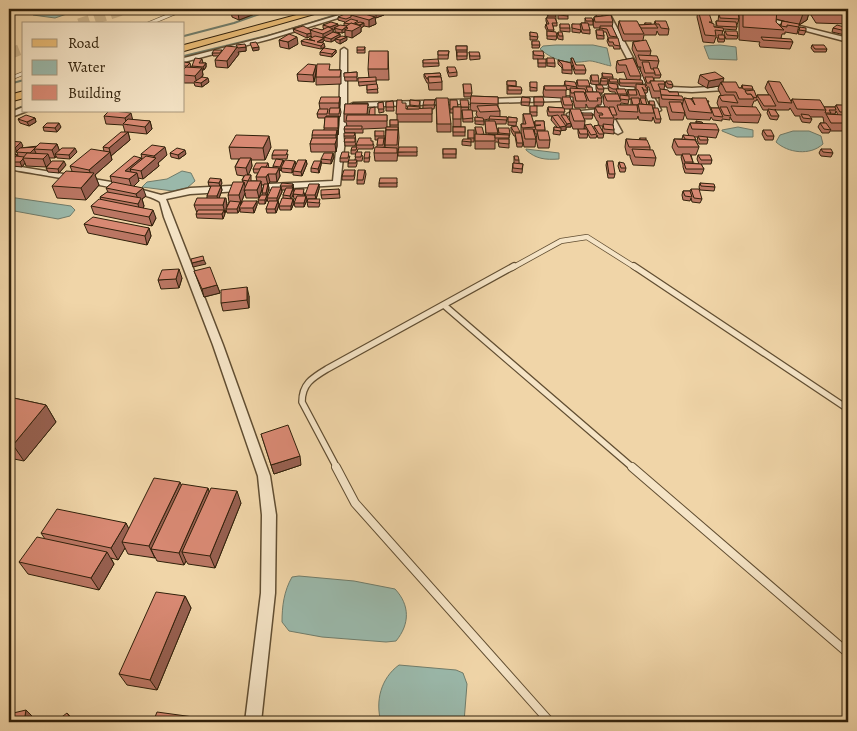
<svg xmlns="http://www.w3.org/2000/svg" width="857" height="731" font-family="Alegreya,serif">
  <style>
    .water { fill: #9ab8aa; stroke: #707c6a }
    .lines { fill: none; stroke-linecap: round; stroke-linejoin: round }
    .stream { stroke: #707c6a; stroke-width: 2 }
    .motorway-tunnel { stroke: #cab189; stroke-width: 11; stroke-dasharray: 11 5.5; stroke-linecap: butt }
    .service-far3-casing { stroke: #614e32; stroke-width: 4.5 }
    .service-far2-casing { stroke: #614e32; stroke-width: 6 }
    .service-far1-casing { stroke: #614e32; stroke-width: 8 }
    .service-casing { stroke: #614e32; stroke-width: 10 }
    .minor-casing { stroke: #614e32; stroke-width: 3 }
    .primary-casing { stroke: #31210b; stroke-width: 2 }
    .service-far3 { stroke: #f5e4c6; stroke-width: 3 }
    .service-far2 { stroke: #f5e4c6; stroke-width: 4.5 }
    .service-far1 { stroke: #f5e4c6; stroke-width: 5.5 }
    .service { stroke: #f5e4c6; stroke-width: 8 }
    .minor { fill: #f5e4c6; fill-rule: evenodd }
    .primary { fill: #e8ba74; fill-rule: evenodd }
    .wall { fill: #ba7663; stroke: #31210b; fill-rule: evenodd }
    .shaded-wall { fill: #976050; stroke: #31210b }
    .building { fill: #d88973; stroke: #31210b }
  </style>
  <rect width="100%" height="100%" fill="#f0d5a8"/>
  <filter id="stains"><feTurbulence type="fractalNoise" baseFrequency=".004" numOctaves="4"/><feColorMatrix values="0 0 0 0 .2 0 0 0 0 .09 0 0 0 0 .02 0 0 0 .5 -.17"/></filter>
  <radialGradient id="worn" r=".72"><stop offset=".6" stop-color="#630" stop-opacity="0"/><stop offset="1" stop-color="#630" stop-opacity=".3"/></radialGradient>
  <!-- water -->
  <g class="water">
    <path d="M38,9h43l-26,9 -22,-3 -1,-2z"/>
    <path d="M556,45h37l14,3 4,18c-6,-1 -19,-6 -23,-5 -18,3 -33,1 -48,-12l3,-3z"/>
    <path d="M720,45l16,2 1,13 -28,-1 -5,-13z"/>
    <path d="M738,127l15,3v7h-16l-15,-6v-1z"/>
    <path d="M793,131h16l12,5 2,8c-13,12 -35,9 -47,-2l4,-7z"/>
    <path d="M526,149l33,4v6c-14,1 -23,0 -33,-9z"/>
    <path d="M182,171l9,2 4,8 -8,7 -14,3 -31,-4 5,-5 20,-3z"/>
    <path d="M9,197l62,9 4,4 -5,6 -12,3 -49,-9z"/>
    <path d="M299,576l55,5 41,8c15,16 15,35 1,52l-10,1 -64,-5 -33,-6 -7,-9c0,-16 2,-31 10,-45z"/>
    <path d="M399,665l57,5 7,3 4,11 -3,38h-83c-6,-21 0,-44 18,-57z"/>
  </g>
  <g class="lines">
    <!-- stream -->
    <g class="stream">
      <path d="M184,36l50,-13 40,-14"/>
      <path d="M184,56l91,-22 80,-25"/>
      <path d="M9,84l15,-4"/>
      <path d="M9,112l15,-6"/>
    </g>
    <!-- motorway-tunnel -->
    <g class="motorway-tunnel">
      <path d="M79,24l46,-15"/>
      <path d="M9,54l15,-6"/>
    </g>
    <!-- service-far3 casing -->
    <g class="service-far3-casing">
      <g id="service-far3">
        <path d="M148,24l36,-15"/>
        <path d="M9,79l15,-6"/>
      </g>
    </g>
    <!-- service-far2 casing -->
    <g class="service-far2-casing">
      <path id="service-far2" d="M512,268l49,-27 26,-4 49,31"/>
    </g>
    <!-- service-far1 casing -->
    <g class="service-far1-casing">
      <g id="service-far1">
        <path d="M634,266l214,143"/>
        <path d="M445,306l188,162"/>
        <path d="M337,468l-35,-66c0,-18 10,-24 25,-33l187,-103"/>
      </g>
    </g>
    <!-- service casing -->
    <g class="service-casing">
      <g id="service">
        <path d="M336,467l19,36 195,219"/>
        <path d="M632,467l216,186"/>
      </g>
    </g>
    <!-- minor casing -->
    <g class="minor-casing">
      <g id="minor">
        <path d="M359,9h8l-97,30 -86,23v-4l82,-21z"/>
        <path d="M601,9h6l41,77 44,2 33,-2 3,2 -3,2 -33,2 -42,-2 11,20c-4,3 -15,3 -19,0l1,-2h9l-9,-18 -46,-3 11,21 6,2 -3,2 11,20 -4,2 -4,-2 -10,-19 -36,3 -1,-2 4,-2 30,-3 -12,-24 1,-1 51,1z"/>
        <path d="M723,9h9l116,29v4z"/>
        <path d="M344,48l3,2v71l-7,64 -150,9 -24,5 57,146 47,131 6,39 -1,78 -14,129h-16l16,-129 1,-78 -4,-39 -45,-131 -49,-128 -4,-15c-13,-12 -127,-28 -151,-33v-4l108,18 44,12 29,-7 143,-7 6,-60 2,-71z"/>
        <path d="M586,96h3v4l-236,7 -4,-2 4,-2z"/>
        <path d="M21,108h3v3h3l-18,7v-5z"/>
      </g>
    </g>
    <!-- primary casing -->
    <g class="primary-casing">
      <g id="primary">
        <path d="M319,9h13l-148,42v-6z"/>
        <path d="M24,91v7l-15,4v-7z"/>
      </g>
    </g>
    <!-- service-far3 -->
    <use href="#service-far3" class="service-far3"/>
    <!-- service-far2 -->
    <use href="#service-far2" class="service-far2"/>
    <!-- service-far1 -->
    <use href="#service-far1" class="service-far1"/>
    <!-- service -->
    <use href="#service" class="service"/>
    <!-- minor -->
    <use href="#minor" class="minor"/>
    <!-- primary -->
    <use href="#primary" class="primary"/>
  </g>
  <!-- wall -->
  <g class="wall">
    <path d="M236,9h32l-29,11 -7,-3 -1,-6z"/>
    <path d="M360,9h34l-10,4v2l-9,3 1,6 -7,3 -5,-1 -3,2v4l-9,6 -7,-2v-4l-3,1 -7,-1v-3l-2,1v2l7,2v3l7,3 -7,4 -4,-2 -1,-2 -4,2 -6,-1 -1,-1v1l-2,2 3,4 -4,2 -19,-4 -1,-4 8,-1v-1l3,-2 -1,-1 -4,2 -13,-6 -1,-3 29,1 2,-1 -1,-1v-3l21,1v-3l1,-1 -7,-2v-3l22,-4z"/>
    <path d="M530,9h9l-1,5h-7z"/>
    <path d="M587,9h9l-1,1 7,1 4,5 7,6 -1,5 5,10 3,9v3h-6l-1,-3h-4l-2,-5 1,-3 -2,-6h-3l1,4v3h-7l-1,-6v-3h3l1,-2h-6l-1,-4 1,-7 3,-1 -3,-2 1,-2h-6z"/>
    <path d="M630,9h25v1h-24z"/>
    <path d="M726,9h8l-1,3 6,7 -2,6v2l-1,3 -13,-1 -1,6 3,4 -1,3h-6l-1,-5h-1l-2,6 -11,-1 -6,-25 1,-7 14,12v1l2,4h2v-6h2l1,-8h5z"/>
    <path d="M741,9h107v15l-32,-1 -7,-11 -2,8 -8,5 -2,9 -12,-2v2h-3l-1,4 12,4 -3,7 -30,-2 -1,-3 1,-2 -21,-2v-26zM776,19l15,4 -9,-2 -2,5 -4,-4z"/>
    <path d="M558,11l10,5v3h-10z"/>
    <path d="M548,13l8,3v4l1,3v3h-4l1,6 3,4 -1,4 -9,-1v-8l-2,-4 1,-3h1l-1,-3v-3h1z"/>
    <path d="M585,18l8,3v4h-5l2,5v4l-8,-1 -1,-3 -1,3 -8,-1v-8l8,1 1,-2h4z"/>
    <path d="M619,21l20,4h5l1,-2 9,2 1,-4 14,8 -1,6h-9l-2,-4 -1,4h-12l-1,5 8,11 -1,4 9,6 -2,7 4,7 -1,3h-6v3l11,3 -1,5 15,7 5,4 -2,6 3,7 -2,7h-13l-3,-11v-2h-7l-1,-5v-5v1h-7l-3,-10v-1h-2l1,3 -1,3h-2l1,3 -1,3 2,6h1l1,-4 6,4v3l6,11 -1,4h-5l-2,-6 -1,4 -13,-1 -1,-4 -1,3h-20v-1v1h-3l-1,6 1,5v4l-10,-1 -1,5h-5l-1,-3 -1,3h-6l-2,-4 -1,4h-8l-1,-5v-4h-5l-2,-5v3h-5v3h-5l-1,5 -7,-1 1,-7h3l-6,-7 1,-4h-4l-1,-5 1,-4 15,1 -2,-7v-3l-17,-1 -1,-4 1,-7h20l1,-5 12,6v2l-1,-5 1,-4 13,6v1l3,5h4l-1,-3v-4l8,4 -1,4h-4l3,5 -1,7h-4v2h8l-2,-5 1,-8h12l-1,-2h-3l-3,-1 -1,-4 1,-6h-1l-1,4h-7l1,-7h1v-5l11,4v2l5,3v7l9,5 -1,2h2l-1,-3 1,-3h7v-3l-15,-1 -1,-3v-4l8,1 -3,-8 -7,1 -1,-5 1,-7 16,-3 8,18 -1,4 3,3 -1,1h4l-6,-15 1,-2h-3l-2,-6v-3l-4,-9 1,-7 7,-1h-17l-5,-13zM566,89l4,1v7h3v3l2,8h11v-4l2,4h7l-1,7 3,6h1v2l1,2 -5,1v3l-9,-4v4h-1l1,-8 -1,-2h8l1,-4 -11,-2 -10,-4 1,-4 -7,-8zM629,99h2v6h-11l1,-2 7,1zM564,109h6l-1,7 1,6 -6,-7zM599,126h4l-1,2 1,5z"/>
    <path d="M560,24l10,4v4l-10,-1z"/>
    <path d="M800,27l6,4 -2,4 -6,-1z"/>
    <path d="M833,28h15l-3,7 -13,-3z"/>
    <path d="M725,31l13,5 -1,3h-11l-2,-5z"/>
    <path d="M530,32l8,5 -1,3h-7z"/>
    <path d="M558,32l5,4v4l-5,-1 -1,-4z"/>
    <path d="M279,40l19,4 -9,5 -9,-2z"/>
    <path d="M532,41l8,4 -1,3h-7z"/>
    <path d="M812,45l15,4 -1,3h-12l-3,-4z"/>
    <path d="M456,46h11v13l-10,1z"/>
    <path d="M246,47v4l-8,1 1,2 -11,14 -12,-1 -1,-7 3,-4h-5l-1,-3z"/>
    <path d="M365,47v6h-8v-3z"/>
    <path d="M336,50v3l-4,4 -12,-2v-3z"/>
    <path d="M388,51l1,29h-13l2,13h-11v-8l-8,1 -1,-8h11l-1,-9z"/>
    <path d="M438,51h11l-1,8h-10z"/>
    <path d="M533,51l11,5 -1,3 3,4v4h-8v-8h-5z"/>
    <path d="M469,52l11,4v3l-10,1z"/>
    <path d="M547,58l8,5v4l-8,-1z"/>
    <path d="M571,58l5,7 10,5 -1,4h-10l-3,-9v9l-10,-1v-5l-4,-4v-4l13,3z"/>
    <path d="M202,59l1,4h3v4l-2,3h-2l1,5 -1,2 7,5 -7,5 -7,-1 -1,-3h-10v-21l6,1 1,4h-1h2v-1z"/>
    <path d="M423,60l16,3v3l-16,1z"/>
    <path d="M447,67l10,5v4l-8,1 -2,-6z"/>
    <path d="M330,70h11v14l-25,1v-12l-2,9 -16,-1 -1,-7z"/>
    <path d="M357,72v9h-12l-1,-8z"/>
    <path d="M440,73l2,9v8h-13l-1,-7h-1l-3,-6v-3z"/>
    <path d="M591,75l8,6v4l-8,-1 -1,-6z"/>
    <path d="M700,75l23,7 16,6h2l1,-3 11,4v2l4,6v-2h12l-4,-7 3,-7 23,21 1,-3 32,8h11l1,-2 12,1v10h-3l3,5v6l-1,4h-17l-1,2h-7l-4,-6 2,-4h4l-1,-6h-13l2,2 -2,4 -8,-1 -2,-4v-2h-5l-5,-8 -1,2h-13l-1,-1v1l4,6 -2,4 -7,-1 -3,-6 1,-3h-5l-6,-11 -1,2h-2l-2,5 9,9 -3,8 -25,-1 -3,-5v3l-8,-1v2l-9,-1 -2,-3 -1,3 -23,-1 -5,-13 2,-8 7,1 1,-1 17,3 -1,2 3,5h8l-2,-5 2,-7 2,-1 -3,-6 1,-3 -12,2 -9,-5zM836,111l2,4h-8v-1h5z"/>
    <path d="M507,81h9v6l6,3 -1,4h-14z"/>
    <path d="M666,81l7,4 -1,3h-5l-2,-4z"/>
    <path d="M530,82l7,6v3h-7z"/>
    <path d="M463,84l9,9 -1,3 27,1v9l2,5v6h7l-1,7h-10l2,11v-7l12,6 -1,3v11l-10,-1 -1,-5h-3v7h-20v-22l9,8h2l-1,-14h4v-2l-5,1v5l-9,-1v-7l3,1 -2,-4 1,-3h-5l1,11h-10l-1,-11h-1v16h-8v-14h-3v-13l8,7h11l-1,3h2l1,-13h-7z"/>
    <path d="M340,97v11l1,4 -1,5h-1l-1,18h-1v11l-1,6h-25l-1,-8 2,-6v-3l12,-5 1,-12h-7l-1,-4 3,-5 -1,-6z"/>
    <path d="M522,97l8,1 -1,8 -8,-1z"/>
    <path d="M534,97l10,5 -1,4h-9z"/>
    <path d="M436,98l15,26v8h-14z"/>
    <path d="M397,100l5,3 4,6h1l3,-3v-6l10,1v8l3,-1v-3l12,-1 -1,5h-2v13h-34l1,16 -2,23h-22l-1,-8 3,-7 1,-6h-3v-9l9,4 1,7 -1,6h1l1,-20 -23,1v4h-18l-1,-4 3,-3 -1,-4h-2v-8l1,-10 23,3v8h19v12h3v-7h7z"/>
    <path d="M393,101l1,10h-8v-9z"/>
    <path d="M383,102l1,10 -5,1 -1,-10z"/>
    <path d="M530,106l7,6v4h-6l3,10 1,-5h9l1,10 5,9 -1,8h-11l-2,-9 1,-5h-2l-1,-5v3l2,7 -1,8h-11l-3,-15v-8h2v-10h7z"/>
    <path d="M109,111l24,9 17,1 2,8 -5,5 -19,-2 2,8 -19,16 1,4 -17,15 4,10 -13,15 -29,-2 -5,-12 20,-15 -2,-5 34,-15 -1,-4 22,-15 -2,-7 -17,-1 -2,-8z"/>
    <path d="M508,117l9,1 -1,8 -8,-1z"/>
    <path d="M35,118l1,4 -7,4 -9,-3 -2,-4z"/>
    <path d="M696,121l23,9 -3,8 -9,-1 1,3 -1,4h-8l-2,-4 1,-3h-4l5,10 -3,8h-5l2,7v1l6,1 -2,-5 1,-4 14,5 -1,4h-10l3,5 -2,5 -17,-1 -2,-6v-2l-2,-8 1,-2h-6l-4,-8 2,-8h8l1,-4 6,1 -2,-5 3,-8h6z"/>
    <path d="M43,127h18l-4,5 -13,-1z"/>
    <rect x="453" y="127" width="12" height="9"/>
    <path d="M511,127l9,5v1l3,10 -1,4h-5l-2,-11h-1l-3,-5z"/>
    <path d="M468,130l6,8v4h-3v4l-9,-1v-4l6,-2z"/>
    <path d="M763,130l11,6 -1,4h-8l-3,-6z"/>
    <path d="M355,133l1,9 -1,4h-10l-1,-10z"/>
    <path d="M640,138l10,9v3l6,8 -2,8 -21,-1 -3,-8v-2h-3l-2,-8 1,-8 13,1z"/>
    <path d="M9,141l14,5 -3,2 37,-4 2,6 18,2 -7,7 -13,-1 -1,-2 -1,2h-6l-3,9 -20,-1 -1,-3 -3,4 -10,-1v-2l-3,1v-11h7l1,2h1l-1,-4h-6l-1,-2h-1z"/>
    <path d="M371,141l3,4 -1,4h-15l-1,3 6,4 -1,5h-5v3l-1,3h-8v-4l7,-3 1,-6h-5v-4l5,-3v-2z"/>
    <path d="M229,147h42l-6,13h-14l1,6 -4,9h3v6h6l-1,-4 2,-4h-4l-1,-4 15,-6 1,5h4v-2l10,-6 1,2 12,3 10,-5 1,4 -5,12 -9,-1v-4l-1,2 -10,-1 -1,-3 -1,2h-1l1,5 -3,6h-7l-2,2 1,4 -2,8v2l14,-11 -1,-1 13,-2 1,8 -3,7h2l1,4 -3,7h-11l-1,-4 4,-8v-3l2,-5h-3v2l-4,9 1,4 -3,8h-9l-1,-4 3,-7h-1l-1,-3 -2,5h-6l-1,-4 4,-5v-2l2,-8h-3l1,4 -3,9h-13l-1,-5 -4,10v2l16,-4v4l-3,8 -14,-1v-3l-2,4h-11l-1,-3 -3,9 -26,-1 -1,-4 1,-1 -3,-8 13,-7v-2l4,-10h-2l-1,-4 14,1 -2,3h1l1,4 -3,8 8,4 -1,2 1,2 2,-4 -1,-7 15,-13 -1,-2 2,-4 -7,-1 -2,-8 4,-8h-8z"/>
    <rect x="443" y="149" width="13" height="9"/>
    <path d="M821,149l12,4 -2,4 -10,-1 -2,-3z"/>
    <path d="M417,151v5h-19v-4z"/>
    <path d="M170,153l16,1 -7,5 -8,-2z"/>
    <path d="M141,154l26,1 -9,8 1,3 -16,13 -5,-1 1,3 -5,5 12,10 -4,3 2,7 -1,2 13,10 -4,8 -58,-12 -3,-8 10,-6 -1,-3 8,-5 -2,-4 6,-5 -2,-7 31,-18 1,1z"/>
    <path d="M288,154l-1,5h-15v-4z"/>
    <path d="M350,156l-2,6h-8v-4z"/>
    <path d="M370,156l-1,6h-5v-4z"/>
    <path d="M514,156l5,4v3l4,1 -1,9 -10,-1 1,-9h1z"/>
    <path d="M334,157l-3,7 -10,-1v-4z"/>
    <path d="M321,161v4l-2,8 -8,-1v-4z"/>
    <path d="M607,161l8,13 -1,4h-6l-2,-13z"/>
    <path d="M619,162l7,6 -1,4h-5l-2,-6z"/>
    <path d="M66,165l-7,8 -11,-1 -2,-4z"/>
    <path d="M355,170v5l-1,5h-12v-4z"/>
    <path d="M365,170l1,4 -2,10h-7v-4z"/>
    <path d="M397,182v5h-18v-4z"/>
    <path d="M700,183l15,4 -1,4 -14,-1 -1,-3z"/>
    <path d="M319,184v5l-3,10 4,4 -1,4h-11l-1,-5 8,-3h-8l-3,8h-9l-1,-4 2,-4h-2l-1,-5 12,-1 -1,3h1v-1z"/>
    <path d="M339,189l1,9 -18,1 -1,-4z"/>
    <path d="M691,189l11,10 -2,4 -8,-1 -1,-4 -1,3 -7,-1 -1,-5 1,-4h7z"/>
    <path d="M84,224l65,4 2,8 -4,9 -59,-12z"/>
    <path d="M194,271l23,14 3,8 -16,4z"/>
    <path d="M182,278l-3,10 -18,1 -3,-9z"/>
    <path d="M249,296v12l-26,3 -2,-8z"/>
    <path d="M9,397l37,8 10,17 -32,39 -15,-3z"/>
    <path d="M261,434l40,31 -27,9z"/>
    <path d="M182,486l27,6 32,11 -26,65 -27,-4 -2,-3 -2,4 -27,-4 -2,-4v1l-27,-4 -3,-6 -7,12 -7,-2 3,6 -15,26 -71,-16 -9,-12 26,-23 -4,-6 85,-10 2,6z"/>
    <path d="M185,596l6,12 -34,82 -30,-5 -8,-11z"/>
  </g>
  <!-- shaded-wall -->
  <g class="shaded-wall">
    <path d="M249,9h19l-29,11 -1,-7z"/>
    <path d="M382,9h2v6l-8,3v-6z"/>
    <path d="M384,9h10l-9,4z"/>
    <path d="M808,9h2l-3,11 -8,5 5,-14z"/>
    <path d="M375,17l1,7 -7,3v-7z"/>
    <path d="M364,23v3l-3,2v4l-9,6v-7l4,-4z"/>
    <path d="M338,24v3l-4,1 1,1 -2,1v5l-9,2v4l-6,4 -1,-3 6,-3v-5l7,-7z"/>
    <path d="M345,28v4l-3,1v-3z"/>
    <path d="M311,33v3l-4,2v-4z"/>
    <path d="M340,34v3l-5,2v1l-4,2v-3z"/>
    <path d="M297,37l1,7 -9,5 -1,-7z"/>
    <path d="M347,37v3l-7,4v-4z"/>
    <path d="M324,43l1,4 -4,2v-3z"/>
    <path d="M237,47h9v4l-8,1 1,2 -11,14 -1,-7z"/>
    <path d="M259,47v3l-6,1 -1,-3z"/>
    <path d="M336,50v3l-4,4v-3z"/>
    <path d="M206,63v4l-2,3 -1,-3z"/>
    <path d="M316,65v7l-2,10 -1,-7z"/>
    <path d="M202,68l1,7 -6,8 -2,-7z"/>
    <path d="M208,78l1,4 -7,5 -1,-4z"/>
    <path d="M724,78l-2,7 -1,-3 -2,4 -12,2 2,-7z"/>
    <path d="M340,97v7l-1,6v-7z"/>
    <path d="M131,113l2,8 -6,4 -2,-7z"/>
    <path d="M339,116v9l-1,10v-7z"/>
    <path d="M35,118l1,4 -7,4 -2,-4z"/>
    <path d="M150,121l2,8 -5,5 -2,-7z"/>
    <path d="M59,123l2,4 -4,5 -2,-4z"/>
    <path d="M571,123v4h-5v3l-7,1 1,-4 6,-1 1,-2z"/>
    <path d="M337,130v16l-1,6 -1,-8 1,-4v-5z"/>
    <path d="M128,132l2,8 -19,16 -2,-8z"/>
    <path d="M269,136l2,11 -6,13 -2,-12z"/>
    <path d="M21,142l2,4 -6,6 -2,-4z"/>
    <path d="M57,144l3,8 -5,2 1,2 -1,2 -3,-8z"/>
    <path d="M36,147l-2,2 2,4 -5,4 -1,-4z"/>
    <path d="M165,147l2,8 -9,8 1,3 -16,13 -2,-8 14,-12 -1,-3z"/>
    <path d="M75,148l2,4 -7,7 -1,-4z"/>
    <path d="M185,150l1,4 -7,5 -1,-4z"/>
    <path d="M110,152l2,8 -17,15 4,10 -13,15 -5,-12 11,-12 -3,-6z"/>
    <path d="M333,153l1,4 -3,7v-4z"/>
    <path d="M16,154l2,4 -7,4 1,2 -1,1 -2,-4z"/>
    <path d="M48,154l3,8 -5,5 -3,-8z"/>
    <path d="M141,158l3,8 -14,3 2,6 -7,-4z"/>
    <path d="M251,158l1,8 -4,10 -2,-8z"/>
    <path d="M23,159l2,4 -3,4 -2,-5z"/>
    <path d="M283,160l1,4 -4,7v-4z"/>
    <path d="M306,160l1,4 -5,12 -1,-4z"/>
    <path d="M64,161l2,4 -7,8 -1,-4z"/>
    <path d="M295,161l1,4 -4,8v-4z"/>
    <path d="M321,161v4l-2,8 -1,-4z"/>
    <path d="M279,168l1,8 -3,6 -1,-8z"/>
    <path d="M137,173l2,8 -7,7 -3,-9z"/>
    <path d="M268,174l2,8 -2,2 1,4 -2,8v3l-2,5v-4l1,-4v-3l2,-8 -2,-8z"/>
    <path d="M221,179l1,4 -2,4 -1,-4z"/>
    <path d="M261,181l1,8 -3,9 -2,-8z"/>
    <path d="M244,182l2,8h-2l1,3 -4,10 -2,-8z"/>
    <path d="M293,184l1,8 -3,8 -1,-4 3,-7 -1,-3z"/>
    <path d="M319,184v5l-3,10 -1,-4z"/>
    <path d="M221,186l1,4 -4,11 -1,-5z"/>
    <path d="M281,187l1,5 -5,10v-4z"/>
    <path d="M143,188l3,8 -4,3 2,7 -4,7 -2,-9 1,-2 -3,-8z"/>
    <path d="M306,196l1,4 -3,7v-4z"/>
    <path d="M225,198h1l1,8 -2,7 -2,-8z"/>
    <path d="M293,199l1,4 -3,7v-4z"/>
    <path d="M257,201v4l-3,8 -1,-5z"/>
    <path d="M278,201l1,4 -3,8 -1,-4z"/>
    <path d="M240,202l1,4 -2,2 1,1 -2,4 -1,-4z"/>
    <path d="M153,210l3,8 -4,8 -3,-9z"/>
    <path d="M224,210l1,4 -2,5 -1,-5z"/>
    <path d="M149,228l2,8 -4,9 -2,-9z"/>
    <path d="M204,260l2,4 -13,3 -1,-4z"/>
    <path d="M179,269l3,9 -3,10 -3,-9z"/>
    <path d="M217,285l3,8 -16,4 -2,-8z"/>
    <path d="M247,287l2,9v12l-2,-8z"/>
    <path d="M46,405l10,17 -32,39 -11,-16z"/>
    <path d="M300,456l1,9 -27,9 -3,-9z"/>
    <path d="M180,482l5,12 -34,55 4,9 -6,-12z"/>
    <path d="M208,488l4,13 -30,51 4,9 -2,4 -5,-12z"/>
    <path d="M237,491l4,12 -26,65 -5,-12z"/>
    <path d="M126,523l6,12 -10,7 3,6 -7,12 -7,-12z"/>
    <path d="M107,552l7,12 -15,26 -8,-12z"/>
    <path d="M185,596l6,12 -34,82 -7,-10z"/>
    <path d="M26,710l7,7 -1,5h-8z"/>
    <path d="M67,713l9,9h-3z"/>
  </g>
  <!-- building -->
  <g class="building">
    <path d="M236,9h13l-11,4 -7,-2z"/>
    <path d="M366,9h16l-6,3z"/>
    <path d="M530,9h9v2h-8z"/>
    <path d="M602,9h1l3,7h-4v-3h-4l-3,-3 7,1z"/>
    <path d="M743,9h34l-1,13 8,8 -41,-3z"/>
    <path d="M793,9h15l-4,2z"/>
    <path d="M820,9h28v2l-28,-1z"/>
    <path d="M698,10h10l4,12h-3l5,2v3l9,1 1,3 -9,-1 1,6 -11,-1z"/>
    <path d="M558,11h10v5l-9,-1z"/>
    <path d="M732,11l6,1 1,7 -19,-1 -1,-5 13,1z"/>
    <path d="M358,12l17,5 -6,3 -18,-5z"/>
    <path d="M347,13l5,2h-1v2l-5,2 -8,-2z"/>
    <path d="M548,13l8,1v2h-8z"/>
    <path d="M611,15l2,7h-18l-1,-5z"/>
    <path d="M546,18h9l2,5h-5l2,7h-6l-2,-6h3z"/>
    <path d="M585,18h7l1,3h-7z"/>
    <path d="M351,19l7,2 -5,3 -2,-1 -1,1 -6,-1z"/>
    <path d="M619,21h18l7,13h-20z"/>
    <path d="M655,21h11l3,8 -8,-1 -2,-4h-3z"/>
    <path d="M716,21l20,1 1,5 -20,-1z"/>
    <path d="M782,21l17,3v3l-12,-2v2l-6,-1z"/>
    <path d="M331,22l7,2 -8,3 -7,-2z"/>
    <path d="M360,22l4,1 -5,2 -4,-1z"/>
    <path d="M351,23l10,3 -9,5 -7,-1 3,-2 -3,-1z"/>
    <path d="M581,23h7l2,7h-7z"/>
    <rect x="645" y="23" width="6" height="2"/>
    <path d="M560,24h9l1,4h-10z"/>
    <path d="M572,24h8l1,6 -9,-2z"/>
    <path d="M655,24l3,4h-17l-2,-3z"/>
    <path d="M340,25l7,1 -5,4 -8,-2z"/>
    <path d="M837,25l11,3v2l-2,1 -13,-3z"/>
    <path d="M303,26l8,4h-1l1,3 -4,1 -14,-5z"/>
    <path d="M600,26h12l5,11 -7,-1 -3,-7 -7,-1z"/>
    <path d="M328,27l5,2 -10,5 -13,-4 5,-2 7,2z"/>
    <path d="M800,27l6,1v3l-7,-1z"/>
    <path d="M596,30h7l1,6 -7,-1z"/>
    <path d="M547,31l9,1 1,4h-10z"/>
    <path d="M725,31h12l1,5 -11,-1z"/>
    <path d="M333,32l7,2 -9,5 -7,-2z"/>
    <path d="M530,32l7,1 1,4 -8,-1z"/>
    <path d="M558,32h4l1,4h-4z"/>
    <path d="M289,34l8,3 -9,5 -9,-2z"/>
    <path d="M718,35h6l1,4h-6z"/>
    <path d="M315,36l9,2 -7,4 7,1 -3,3 -20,-5 4,-2 10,2 -6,-2z"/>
    <path d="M342,36l5,1 -7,3 -5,-1z"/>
    <path d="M761,37l30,2 2,3 -30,-2z"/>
    <path d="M608,38h10l2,8 -6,-1 -1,-3h-4z"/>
    <path d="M646,40l5,11h-14l-4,-9z"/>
    <path d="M532,41h7l1,4h-8z"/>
    <path d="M256,42l3,5 -7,1 -2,-5z"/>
    <path d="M245,44l1,3 -8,1 -2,-3z"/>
    <path d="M812,45h12l3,4h-12z"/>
    <path d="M226,46l11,1 -10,14 -12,-1z"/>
    <rect x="456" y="46" width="11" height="4"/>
    <path d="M357,47h8l-1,3h-7z"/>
    <path d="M324,48l12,2 -4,4 -12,-2z"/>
    <path d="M214,50h8l-2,3h-8z"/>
    <path d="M369,51h19v18h-20z"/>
    <path d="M438,51h11l-1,4h-10z"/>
    <path d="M533,51h10l1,5 -10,-1z"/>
    <rect x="457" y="52" width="10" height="4"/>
    <path d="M469,52h10l1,4h-10z"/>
    <path d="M638,55l19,1 2,5 -19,-1z"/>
    <path d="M195,58l7,1 -3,4h7l-3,4 -11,-1z"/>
    <path d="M547,58h7l1,5h-8z"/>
    <path d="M571,58h2l3,7h8l2,5h-11z"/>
    <path d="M633,58l8,18h-11l-4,-11h-7l-2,-4z"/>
    <path d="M438,59l1,4h-16v-3z"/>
    <rect x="538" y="59" width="8" height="4"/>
    <path d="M558,60l13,3 1,7h-9l-1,-6z"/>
    <path d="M184,62l6,1 -3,3h-3z"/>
    <path d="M642,62h7l2,7h3l1,4h-10z"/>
    <path d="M308,64l8,1 -3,10 -16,-1z"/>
    <path d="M317,64h13l-1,6h12l-1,7h-24z"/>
    <path d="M186,67l16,1 -7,8 -11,-1v-6z"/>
    <path d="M447,67h8l2,5 -8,1z"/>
    <path d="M653,68h5l3,7h-6v-2z"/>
    <path d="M357,72v5h-13v-4z"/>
    <path d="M715,72l9,6 -15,3 -9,-6z"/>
    <path d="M440,73l1,3 -13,1v2h-1l-3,-5z"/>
    <path d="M602,73l10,1 1,3h-10z"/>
    <path d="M591,75h7l1,6h-7z"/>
    <path d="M202,77l6,1 -7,5 -7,-1z"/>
    <path d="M376,77v4l-18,1v-4z"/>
    <path d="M428,77h13l1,5 -13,1z"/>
    <path d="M645,77h8l1,4h-4v2h-3z"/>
    <path d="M601,78l7,1v2h-7z"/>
    <path d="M609,79h8l1,3h-8z"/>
    <path d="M619,79l23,1 1,3h-23z"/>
    <path d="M577,80h11l2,6h-12z"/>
    <path d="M507,81h9v5l-9,-1z"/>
    <path d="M565,81l10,1 2,5 -12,-2z"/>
    <path d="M650,81h14l1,3h-7l3,7h-7z"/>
    <path d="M666,81h5l2,4 -5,-1z"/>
    <path d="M768,81l12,1 12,21 -14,-1z"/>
    <path d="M530,82h7v6l-7,-1z"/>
    <path d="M721,82h15l3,6h5l3,6h4l3,5h-15l-3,-7h-10z"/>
    <path d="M608,83l9,1 1,5h-5l-4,-2z"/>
    <path d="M377,84l1,5 -11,1v-5z"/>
    <path d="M463,84h8l1,9h-8z"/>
    <path d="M636,84l11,1 -2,1 3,4h-4l-2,-3 4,9h-6l-2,-6 -2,-1z"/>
    <path d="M596,85h6l2,4h-6z"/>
    <path d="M742,85l10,1 1,3h-10z"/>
    <path d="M508,86l13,1 1,3h-14z"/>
    <path d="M544,86h22l1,4h-22z"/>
    <path d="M586,87h6l1,5h-5z"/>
    <path d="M570,88l15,1 1,3h-1v2l-1,-2h-10v1h-3z"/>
    <path d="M616,89h9l2,5h-9z"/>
    <path d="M660,89l8,1 1,2h9l1,4 -18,-1z"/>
    <path d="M628,90h8l1,5h-8z"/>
    <path d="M754,90l3,8 -4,-1 -2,-3h-4l-2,-3z"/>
    <path d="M574,92h10l3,9h-11z"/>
    <path d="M585,92h14l3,6h-5l1,3h-9z"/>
    <path d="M604,94h14l3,7h-14z"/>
    <path d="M620,95l9,1v4l-9,-1z"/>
    <path d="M661,95l21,1 2,4 -22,-1z"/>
    <path d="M725,95h9l4,8 -16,-2 -3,-5z"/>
    <path d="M757,95h13l6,11h-12z"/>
    <path d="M471,96l27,1v7l-28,-1z"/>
    <path d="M321,97h19l-1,6h-20z"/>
    <path d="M522,97l8,1v4h-9z"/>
    <path d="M534,97h9l1,5h-10z"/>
    <path d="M562,97h8l3,8h-9z"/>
    <path d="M436,98h12l3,26h-14z"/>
    <path d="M631,98h8l1,6h-2v1h-5z"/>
    <path d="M640,98h5l2,7 -5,-1z"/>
    <path d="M684,98l7,1 4,6 -3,-7h14l6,15 -23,-2z"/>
    <path d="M792,99l28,1 6,10 -29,-1z"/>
    <path d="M397,100h5v3h4v6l26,-1v6h-36z"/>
    <path d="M410,100l10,1 -1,5 -9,-1z"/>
    <path d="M424,100h11l-1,5h-11z"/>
    <path d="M450,100h7l1,7h-5v2h-3z"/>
    <path d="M460,100h8l1,7h-8z"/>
    <path d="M393,101l1,6h-8v-5z"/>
    <path d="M649,101h5l1,4h-5z"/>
    <path d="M383,102l1,7h-6v-6z"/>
    <path d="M669,102h12l4,11 -13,-1z"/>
    <path d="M353,103h15v3v-2h-16z"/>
    <path d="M345,104h23l-1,10h-23z"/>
    <path d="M638,104l14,1 2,8h-14z"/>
    <path d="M497,105l3,6 -20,1 -3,-6z"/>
    <path d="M617,105h20l1,7 -19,-1z"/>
    <path d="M836,105h12v7h-8z"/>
    <path d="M408,106l12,1 -1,2h-12z"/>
    <rect x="530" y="106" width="7" height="6"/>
    <path d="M731,106l25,1 5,8h-25z"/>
    <path d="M375,107v8h-6l1,-7z"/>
    <rect x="453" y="107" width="8" height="12"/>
    <path d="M548,107l16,1 1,4h-16z"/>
    <path d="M595,107h13l6,11h-14l-1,-3h4l-1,-2h-4z"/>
    <path d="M609,107h5l3,8h-5z"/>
    <path d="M720,107h7l4,9 -7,-1z"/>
    <path d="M824,107h11l1,3h-7l2,3h-6l1,-3z"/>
    <path d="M330,108h10l-1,6h-10z"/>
    <path d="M653,108h5l3,11h-5z"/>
    <path d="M711,108h8l4,9 -9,-1z"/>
    <path d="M319,109h9l-1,5h-10z"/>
    <path d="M570,109h10l5,12h-11z"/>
    <path d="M768,109l7,1 4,6h-8z"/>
    <path d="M462,110h10l1,8 -10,1z"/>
    <path d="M109,111h5l17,2 -6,5 -21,-2z"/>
    <path d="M582,113h10l1,2h-10z"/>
    <path d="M523,114h8l4,13 -13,1 -1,-4h5z"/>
    <path d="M801,114l8,1 3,4 -9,-1z"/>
    <path d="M826,114l18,1 4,6v2h-17z"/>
    <path d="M26,115l9,3 -8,4 -9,-3z"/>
    <path d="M347,115h40v6h-41z"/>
    <path d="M558,115l8,11 -6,1 -8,-11z"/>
    <path d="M561,115h5l5,8 -4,1z"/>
    <path d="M326,116h13l-1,1h-12z"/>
    <path d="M490,116l17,1v3l-18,-1z"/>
    <path d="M325,117h13v11h-14z"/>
    <path d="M475,117l8,1 1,3h-9z"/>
    <path d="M508,117l9,1v4h-9z"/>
    <path d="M128,119l22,2 -5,6 -22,-3z"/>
    <rect x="390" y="120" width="8" height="5"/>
    <path d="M485,121h10l3,12h-12z"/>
    <path d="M535,121h9l1,9h-9l-1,-4 6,-1h-6z"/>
    <path d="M696,121l6,1 1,1h-6z"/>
    <path d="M47,123h12l-4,5 -12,-1z"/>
    <path d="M690,123l26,1 3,6 -27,-1z"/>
    <path d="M820,123h6l5,7 -7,-1z"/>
    <path d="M591,124l6,10 -6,1 -6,-10z"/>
    <path d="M603,124l10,1 1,5 -10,-1z"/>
    <path d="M599,125l5,9h-5l-5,-8z"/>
    <path d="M345,126h17v3h-18z"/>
    <path d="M517,126l3,6h-6l-3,-5z"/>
    <path d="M386,127h12v3h-12v3z"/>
    <rect x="453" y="127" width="12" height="5"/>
    <path d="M475,127h7l2,7 -7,1z"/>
    <path d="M554,127l7,1v3l-7,-1z"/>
    <path d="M498,128h11l1,6 -11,-1z"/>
    <path d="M523,129h10l3,10h-11z"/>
    <path d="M578,129h9l1,5h-8z"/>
    <path d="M313,130h24l-1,5h-24z"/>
    <path d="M386,130h12l-1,15h-12z"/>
    <rect x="468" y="130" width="6" height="8"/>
    <path d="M763,130h8l3,6h-7z"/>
    <rect x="375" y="131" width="9" height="5"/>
    <path d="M537,131h11l2,9h-11z"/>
    <path d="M121,132h7l-19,16 -6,-1z"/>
    <path d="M344,133h11l-1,3h-10z"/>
    <path d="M515,133h6l2,10h-6z"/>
    <path d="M475,134l20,1v6h-20z"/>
    <path d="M488,134l21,1v3h-14v-3z"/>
    <path d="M236,135l33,1 -6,12 -34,-1z"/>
    <path d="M683,135l11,1 2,4h-1l-10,-1z"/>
    <path d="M698,136l9,1 1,3h-8z"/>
    <path d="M312,138h25l-2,6h-25z"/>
    <path d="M345,138h10v4h-11z"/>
    <path d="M359,138h12v3h2v4h-17z"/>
    <path d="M378,138h6l-1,7h-6z"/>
    <rect x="640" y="138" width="6" height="2"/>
    <path d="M463,139h8v3l-9,-1z"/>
    <path d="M498,139h11v5l-10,-1z"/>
    <path d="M626,139l21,1 3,7h-21z"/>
    <path d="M674,139l21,1 4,7h-21z"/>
    <path d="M9,141l12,1 -6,6h-6l4,-5 -4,3z"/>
    <path d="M40,143l17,1 -5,6 -18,-1z"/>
    <path d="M152,145l13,2 -11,9 -13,-2z"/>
    <path d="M36,147l-6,6 -14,-1 4,-4z"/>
    <path d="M352,147h5l-1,3h-5z"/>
    <path d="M375,147l22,1v5h-23z"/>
    <path d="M399,147h18v5h-19z"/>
    <path d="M62,148h13l-6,7 -14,-1z"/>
    <path d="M177,148l8,2 -7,5 -8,-2z"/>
    <path d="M91,149l19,3 -21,18 -19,-4z"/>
    <rect x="443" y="149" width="13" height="5"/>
    <path d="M632,149l21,1 3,8 -21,-1z"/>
    <path d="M821,149h10l2,4 -10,-1z"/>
    <path d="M274,150h14l-2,5h-14z"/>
    <path d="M342,152h7l-1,6h-8z"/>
    <path d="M356,152h6l-1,5h-6z"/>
    <path d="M365,152h5l-1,6h-5z"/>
    <path d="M27,153l21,1 -5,5 -20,-1z"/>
    <path d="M324,153h9l-2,7 -10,-1z"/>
    <path d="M9,154h7l-7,7z"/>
    <path d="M682,154h8l3,8h-8z"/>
    <path d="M698,155h12l2,5h-11z"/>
    <path d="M16,156l8,1 -1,1v1l-3,3h-9z"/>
    <path d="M134,156l7,2 -16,13 12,2 -8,6 -19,-3z"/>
    <path d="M146,156l10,2 -15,13 -11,-2z"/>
    <path d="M514,156h4l1,4h-4z"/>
    <path d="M240,158h11l-5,10 -11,-1z"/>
    <path d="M276,159l7,1 -3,7 -7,-1z"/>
    <path d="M285,160l10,1 -3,8 -11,-1z"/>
    <path d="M298,160h8l-5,12 -8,-1z"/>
    <path d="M349,160h8l-1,3h-8z"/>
    <path d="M52,161h12l-6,8 -12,-1z"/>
    <path d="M314,161h7l-3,8 -7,-1z"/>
    <path d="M607,161h6l2,13h-6z"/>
    <path d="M619,162l5,1 2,5h-5z"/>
    <path d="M256,163h12l-2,4h-5l-1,2h-7z"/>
    <path d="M513,163l10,1 -1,5 -9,-1z"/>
    <path d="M684,163l17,1 3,5h-18z"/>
    <path d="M261,167l18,1 -3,6h-8l-2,3h-10z"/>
    <path d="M344,170h11l-1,6h-12z"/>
    <path d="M358,170h7l-2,10h-6z"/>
    <path d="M66,171l28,2 -13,15 -29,-2z"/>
    <path d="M245,175h6l-3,6 -6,-1z"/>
    <path d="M210,178l11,1 -2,4 -11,-1z"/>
    <path d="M380,178h17v5h-18z"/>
    <path d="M248,181h13l-4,9h-13z"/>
    <path d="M113,182l30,6 -7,6 -30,-6z"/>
    <path d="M233,182h11l-5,13h-11z"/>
    <path d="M282,183l11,1 -1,2h-12z"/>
    <path d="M700,183l14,1 1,3 -14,-1z"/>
    <path d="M264,184h4l-2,9h-4z"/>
    <path d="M309,184h10l-4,11h-10z"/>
    <path d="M211,186h10l-4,10h-10z"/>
    <path d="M272,187h9l-4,11h-10z"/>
    <path d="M286,188h7l-3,8 -7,-1z"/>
    <path d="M295,189h9l-1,6 -10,-1z"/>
    <path d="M339,189v5l-18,1v-5z"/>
    <path d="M691,189h8l3,10 -8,-1z"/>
    <path d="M683,191h7l2,6 -7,-1z"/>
    <path d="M107,192l34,6 -3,6 -38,-7z"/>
    <path d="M261,195h6l-2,5h-7z"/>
    <path d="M297,196h9l-2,7h-10z"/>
    <path d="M197,198h28l-2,7h-29z"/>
    <path d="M282,198l11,1 -2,7h-12z"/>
    <path d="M99,199l54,11 -4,7 -58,-11z"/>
    <path d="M308,199h12l-1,4 -12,-1z"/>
    <path d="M230,201l10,1 -3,7h-11z"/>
    <path d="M243,201h14l-4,7h-14z"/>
    <path d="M269,201h9l-3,8h-9z"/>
    <path d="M198,210h26l-2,4h-26z"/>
    <path d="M93,217l56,11 -4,8 -61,-12z"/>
    <path d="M203,256l1,4 -12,3 -1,-4z"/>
    <path d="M210,267l7,18 -15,4 -8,-18z"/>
    <path d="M179,269l-3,10 -18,1 4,-10z"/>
    <path d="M247,287v13l-26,3v-13z"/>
    <path d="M9,397l37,8 -33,40 -4,-1z"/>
    <path d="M288,425l12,31 -29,9 -10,-31z"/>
    <path d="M154,478l26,4 -31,64 -27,-4z"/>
    <path d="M182,484l26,4 -29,65 -28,-4z"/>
    <path d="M211,488l26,3 -27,65 -28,-4z"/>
    <path d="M57,509l69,14 -15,25 -70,-15z"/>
    <path d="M37,537l70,15 -16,26 -72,-16z"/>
    <path d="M156,592l29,4 -35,84 -31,-6z"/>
    <path d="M26,710l-2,12h-15v-8z"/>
    <path d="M157,712l73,10h-77z"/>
    <path d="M67,713l6,9h-18z"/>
  </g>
  <!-- margin -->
  <rect width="857" height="731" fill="none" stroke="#f0d5a8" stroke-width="30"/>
  <rect x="10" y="10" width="837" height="711" fill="none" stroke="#31210b" stroke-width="2.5"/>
  <rect x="15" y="15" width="827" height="701" fill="none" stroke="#31210b"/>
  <!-- legend -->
  <rect x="22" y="22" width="162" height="90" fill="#f5e4c6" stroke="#a7967b"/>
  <rect x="32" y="39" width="25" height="8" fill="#e8ba74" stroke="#a7967b"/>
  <text x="68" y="48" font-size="15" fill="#31210b">Road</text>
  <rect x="32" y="60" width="25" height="15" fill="#9ab8aa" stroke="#a7967b"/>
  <text x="68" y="72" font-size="15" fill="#31210b">Water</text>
  <rect x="32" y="85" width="25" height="15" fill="#d88973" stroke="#a7967b"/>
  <text x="68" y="98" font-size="15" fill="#31210b">Building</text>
  <rect width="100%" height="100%" filter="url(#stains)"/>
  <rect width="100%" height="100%" fill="url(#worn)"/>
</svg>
